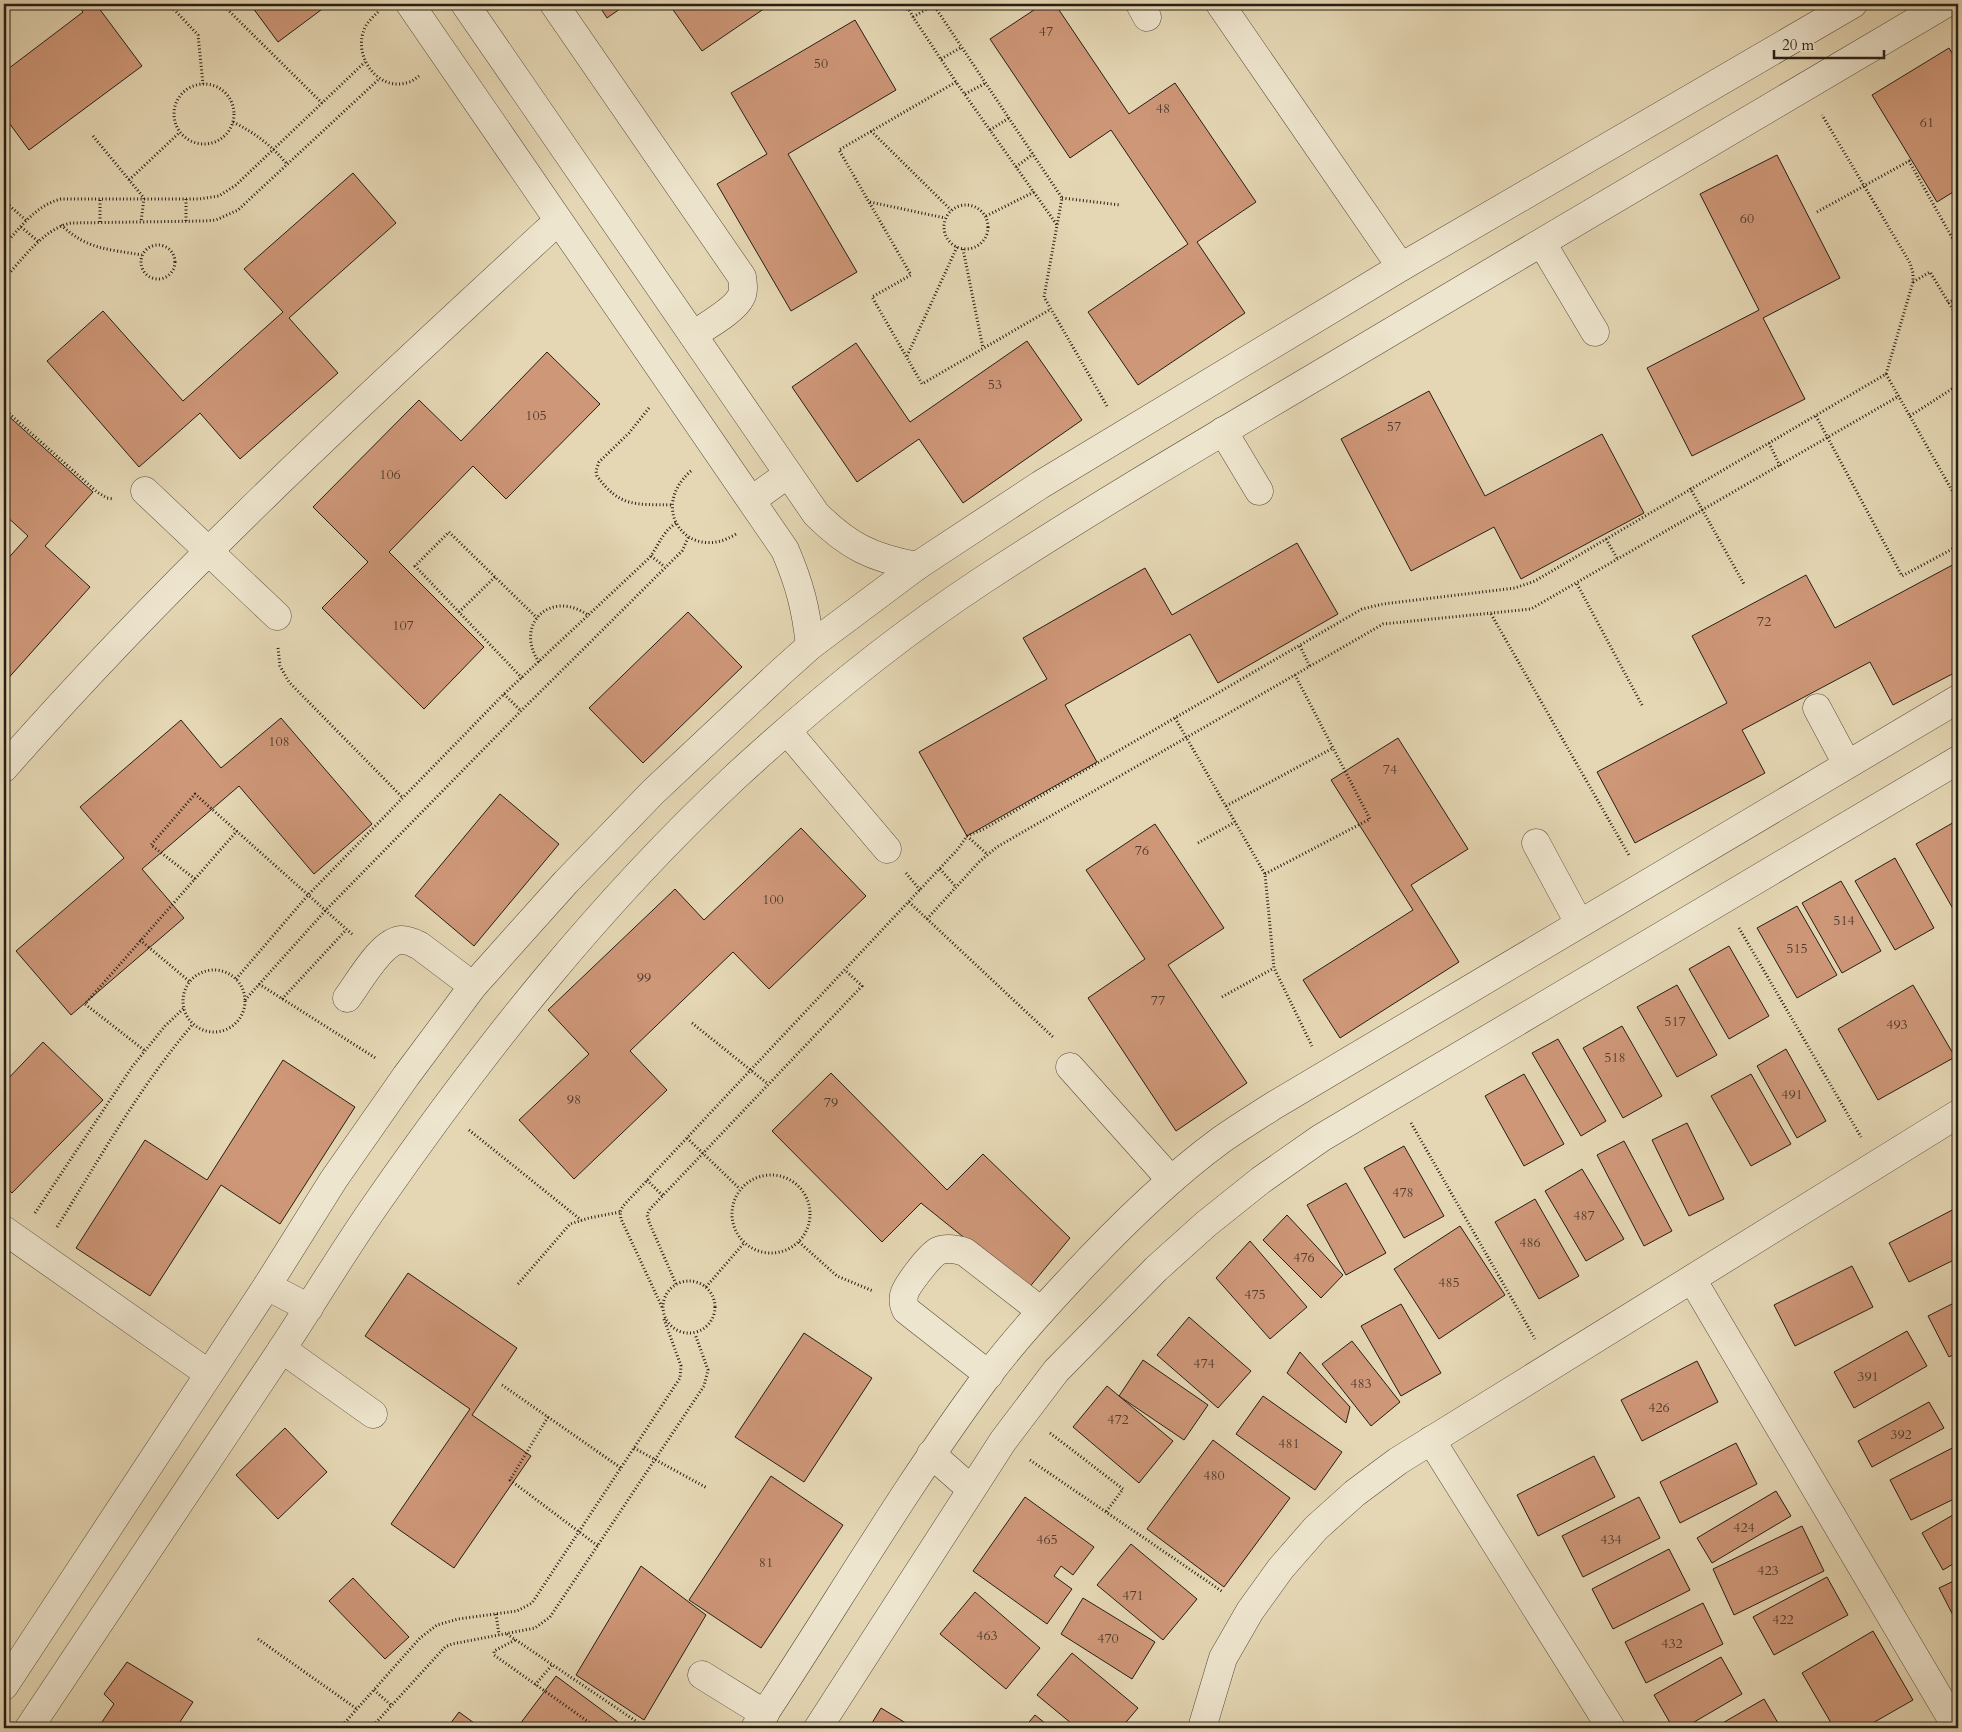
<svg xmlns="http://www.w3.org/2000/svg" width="1962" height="1732" font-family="Cardo,serif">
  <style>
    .building { fill: #ce9778; stroke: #261e15 }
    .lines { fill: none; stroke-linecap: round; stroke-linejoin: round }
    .minor-casing { stroke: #564c3d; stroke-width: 29 }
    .path { stroke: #261e15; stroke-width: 3; stroke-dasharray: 1 2.5; stroke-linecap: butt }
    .minor { stroke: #eee5ce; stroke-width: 28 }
    .labels { text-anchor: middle; stroke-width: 4; stroke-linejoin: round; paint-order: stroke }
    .number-label { font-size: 14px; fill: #503c2e }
  </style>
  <rect width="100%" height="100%" fill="#e5d7b4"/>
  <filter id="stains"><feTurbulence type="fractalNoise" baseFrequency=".004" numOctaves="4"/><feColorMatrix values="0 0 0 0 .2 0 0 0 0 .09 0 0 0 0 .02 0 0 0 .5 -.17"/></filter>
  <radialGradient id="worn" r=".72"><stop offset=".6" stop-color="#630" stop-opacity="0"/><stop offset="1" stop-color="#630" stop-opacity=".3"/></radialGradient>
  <!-- building -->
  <g class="building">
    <path d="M77,4h25l-4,3 44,59 -113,84 -25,-34v-44l79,-60z"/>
    <path d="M250,4h79l-51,38z"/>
    <path d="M598,4h29l-20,14z"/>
    <path d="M669,4h102l-69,47z"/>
    <path d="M1043,4h12l74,110 46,-31 81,119 -59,40 48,71 -107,72 -50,-73 100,-68 -77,-114 -41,28 -80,-119z"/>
    <path d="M855,20l41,70 -108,64 69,118 -66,39 -74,-127 50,-30 -36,-61z"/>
    <path d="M1949,48l9,15v126l-21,13 -65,-107z"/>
    <path d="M1777,155l63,123 -77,40 42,81 -113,57 -45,-88 112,-58 -59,-116z"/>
    <path d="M353,173l43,50 -107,95 49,55 -98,86 -40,-46 -61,54 -92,-106 56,-50 80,90 100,-89 -39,-43z"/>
    <path d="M1027,341l55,79 -119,83 -44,-64 -62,43 -65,-95 64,-44 54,79z"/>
    <path d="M547,352l53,52 -94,95 -33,-33 -84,86 95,95 -60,62 -102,-101 46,-46 -55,-55 106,-107 42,41z"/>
    <path d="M1429,391l56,105 117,-62 42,79 -123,66 -27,-52 -83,44 -70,-132z"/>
    <path d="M4,412l89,80 -48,54 45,41 -86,96v-120l24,-27 -24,-22z"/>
    <path d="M1297,543l41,71 -120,69 -28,-49 -125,71 32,57 -130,74 -48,-84 128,-73 -24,-41 122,-70 27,47z"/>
    <path d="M1958,562v109l-65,34 -23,-43 -128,68 23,43 -130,70 -38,-71 130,-69 -35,-67 114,-61 29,53z"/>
    <path d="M688,612l54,55 -99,96 -54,-55z"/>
    <path d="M281,718l91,106 -58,50 -75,-88 -97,83 42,49 -113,97 -55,-64 108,-93 -44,-51 101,-87 40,48z"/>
    <path d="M1398,738l70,111 -57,36 48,77 -119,76 -37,-58 110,-70 -82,-130z"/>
    <path d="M500,794l59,50 -85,102 -59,-50z"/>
    <path d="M1956,821l2,3v88l-2,2 -40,-70z"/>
    <path d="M1155,824l69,104 -56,37 79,118 -71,48 -88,-133 57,-39 -59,-89z"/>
    <path d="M801,828l65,68 -97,93 -36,-37 -103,99 37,39 -93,89 -55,-59 70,-66 -41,-44 127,-121 29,31z"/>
    <path d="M1895,858l39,70 -39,22 -40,-69z"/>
    <path d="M1841,881l40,70 -39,22 -40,-70z"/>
    <path d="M1797,906l40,69 -40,23 -40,-70z"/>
    <path d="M1729,946l40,70 -40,23 -40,-70z"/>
    <path d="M1677,985l40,70 -40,22 -40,-70z"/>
    <path d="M1913,985l42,72 -77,43 -40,-71z"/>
    <path d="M1622,1026l40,70 -39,22 -40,-70z"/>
    <path d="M1558,1039l48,82 -25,15 -49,-83z"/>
    <path d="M43,1042l60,58 -91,93 -8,-8v-102z"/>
    <path d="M1786,1049l40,72 -29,17 -40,-72z"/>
    <path d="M283,1060l72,47 -75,117 -59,-39 -71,111 -74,-48 69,-108 62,40z"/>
    <path d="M831,1073l116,117 36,-36 87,84 -42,51 -107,-86 -39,39 -110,-111z"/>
    <path d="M1524,1074l40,70 -40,22 -39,-70z"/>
    <path d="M1751,1074l40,70 -40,22 -40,-70z"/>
    <path d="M1687,1123l37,76 -35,17 -37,-76z"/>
    <path d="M1624,1141l48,90 -28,15 -47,-91z"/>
    <path d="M1404,1146l40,70 -40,22 -40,-70z"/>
    <path d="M1582,1169l42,70 -38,22 -41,-70z"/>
    <path d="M1346,1183l40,70 -40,22 -39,-70z"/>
    <path d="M1535,1199l44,77 -40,23 -44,-77z"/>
    <path d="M1958,1207v51l-49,24 -20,-39z"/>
    <path d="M1287,1215l56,60 -22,23 -58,-58z"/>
    <path d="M1460,1226l45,69 -66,44 -45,-70z"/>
    <path d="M1250,1241l57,66 -37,32 -54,-61z"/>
    <path d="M1852,1266l21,41 -78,39 -21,-41z"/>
    <path d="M408,1273l109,75 -45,67 59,41 -77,112 -63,-44 79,-115 -105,-73z"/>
    <path d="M1958,1301v51l-9,5 -21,-41z"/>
    <path d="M1401,1304l40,69 -40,23 -40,-70z"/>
    <path d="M1189,1317l62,54 -33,37 -61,-53z"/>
    <path d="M1907,1331l20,35 -73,42 -20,-36z"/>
    <path d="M804,1333l68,45 -68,104 -69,-45z"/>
    <path d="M1352,1341l48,61 -29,24 -49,-62z"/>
    <path d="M1300,1352l50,55 -4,16 -59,-50z"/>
    <path d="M1143,1360l65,45 -24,35 -65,-44z"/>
    <path d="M1697,1361l21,41 -76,39 -21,-41z"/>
    <path d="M1107,1386l66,55 -34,42 -66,-56z"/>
    <path d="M1263,1396l79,56 -27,38 -79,-56z"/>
    <path d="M1929,1402l15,26 -72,39 -14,-26z"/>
    <path d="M285,1428l42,44 -49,47 -42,-44z"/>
    <path d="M1213,1440l77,58 -66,89 -77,-58z"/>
    <path d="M1736,1443l21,41 -77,39 -20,-41z"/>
    <path d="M1958,1445v52l-47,23 -21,-40z"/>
    <path d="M1594,1456l21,41 -77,39 -21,-41z"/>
    <path d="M771,1476l72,49 -82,123 -72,-48z"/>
    <path d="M1776,1491l15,25 -79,47 -15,-25z"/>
    <path d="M1025,1497l69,50 -21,28 -12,-9 -7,10 18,13 -25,35 -74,-53z"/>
    <path d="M1639,1497l21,41 -77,39 -21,-41z"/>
    <path d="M1958,1512v49l-15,9 -21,-37z"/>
    <path d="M1802,1526l22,45 -90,44 -21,-46z"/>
    <path d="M1131,1544l66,55 -34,41 -66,-55z"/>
    <path d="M1669,1549l21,41 -77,39 -21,-40z"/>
    <path d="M641,1566l65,49 -62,105 -68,-45z"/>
    <path d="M1827,1577l21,38 -74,40 -21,-38z"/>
    <path d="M353,1578l56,59 -24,22 -56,-58z"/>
    <path d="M1958,1579v46l-19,-37z"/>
    <path d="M975,1592l65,56 -34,41 -66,-55z"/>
    <path d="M1083,1598l72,44 -23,37 -71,-45z"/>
    <path d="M1703,1603l20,41 -77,39 -21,-41z"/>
    <path d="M1873,1631l40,69 -49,28h-30l-32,-55z"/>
    <path d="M1072,1653l66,55 -17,20h-44l-40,-33z"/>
    <path d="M1721,1657l21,37 -58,34h-11l-19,-33z"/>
    <path d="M127,1662l66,40 -17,26h-78l16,-24 -10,-10z"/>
    <path d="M556,1676l70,52h-109z"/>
    <path d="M1764,1699l17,29h-67z"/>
    <path d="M881,1708l33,20h-45z"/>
    <path d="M459,1712l22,16h-34z"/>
    <path d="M1035,1715l16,13h-27z"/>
  </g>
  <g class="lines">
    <!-- minor casing -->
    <g class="minor-casing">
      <g id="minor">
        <path d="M410,4l375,546c15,35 21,59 25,96"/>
        <path d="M465,4l351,510c32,32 56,44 101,52"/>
        <path d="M554,4l188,273c1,7 2,14 -1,20 -7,14 -35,29 -48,38"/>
        <path d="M1140,4l7,13"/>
        <path d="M1220,4l181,263"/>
        <path d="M1542,243l53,89"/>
        <path d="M1223,431l36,60"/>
        <path d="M145,491l132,125"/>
        <path d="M752,500l36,-26"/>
        <path d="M1817,708l30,56"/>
        <path d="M787,731l100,118"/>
        <path d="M4,768c171,-195 363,-371 554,-547"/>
        <path d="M1536,843l43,80"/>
        <path d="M347,998c12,-16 35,-58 55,-58 7,0 12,3 18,6l53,40"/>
        <path d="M1070,1067l101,113"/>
        <path d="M4,1230l205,144"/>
        <path d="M1692,1279l265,449"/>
        <path d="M267,1286l42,22"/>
        <path d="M282,1349l91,65"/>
        <path d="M989,1375l-83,-65c-2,-4 -3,-10 -2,-15 2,-9 25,-39 34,-44 9,-4 18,-2 27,1l76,59"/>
        <path d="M1431,1440l180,288"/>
        <path d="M931,1454l40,35"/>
        <path d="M702,1675l63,39"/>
        <path d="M4,1686l263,-400 67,-107 72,-103 67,-90 93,-104 87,-90 128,-120 29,-26 107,-80 123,-81 361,-218 452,-263"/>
        <path d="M29,1728c83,-124 166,-248 249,-373 34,-51 65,-104 101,-155 105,-151 221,-297 356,-423 77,-71 160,-139 248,-197 110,-72 224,-139 337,-206 208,-124 417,-247 625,-370"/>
        <path d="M755,1728c78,-117 149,-240 233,-353 25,-33 52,-63 80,-93 47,-51 97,-101 153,-142 17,-12 35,-23 52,-34l685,-407"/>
        <path d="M818,1728l185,-287 53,-70 100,-102 50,-45 55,-44 60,-42 637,-378"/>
        <path d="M1202,1728l21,-70 27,-47 31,-43 35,-40 39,-35 43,-32 560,-347"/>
      </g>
    </g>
    <!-- path -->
    <g class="path">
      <path d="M169,4l29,31 5,49"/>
      <path d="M222,4l100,99"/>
      <path d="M902,4l6,6"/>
      <path d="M906,4l7,13 43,65 101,143"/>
      <path d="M933,4l129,194 -18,99 63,109"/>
      <path d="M378,12c-5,5 -12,11 -14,18 -11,27 15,63 45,52 4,-1 7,-4 10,-6"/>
      <path d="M913,17l21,-12"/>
      <path d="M941,59l21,-12"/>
      <path d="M956,82l-117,68 72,125 -39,22 50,87 129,-75"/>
      <circle cx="204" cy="114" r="30"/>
      <path d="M965,94l21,-11"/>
      <path d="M233,122c22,11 38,23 54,42"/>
      <path d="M990,130l19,-12"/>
      <path d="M871,131l80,79"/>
      <path d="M93,136l51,62 -3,24"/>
      <path d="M1016,167l17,-13"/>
      <path d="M129,180l51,-48"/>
      <path d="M1062,198l58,7"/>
      <path d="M4,201l23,20"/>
      <path d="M870,202l75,16"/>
      <circle cx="966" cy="227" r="22"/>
      <path d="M1817,212l92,-51 49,87"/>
      <path d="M986,216l48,-24"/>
      <path d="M186,221v-22"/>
      <path d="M100,222v-24"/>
      <path d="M61,225c27,25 47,24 81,30"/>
      <path d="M21,227l18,15"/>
      <circle cx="158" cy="262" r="17"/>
      <path d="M4,245c17,-18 32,-40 57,-46h138l20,-3 17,-11 129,-123"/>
      <path d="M963,249l20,99"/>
      <path d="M4,279c19,-20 39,-50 67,-56l133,-2 12,-1 22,-10 141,-131"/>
      <path d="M1913,282l17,-10 28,46"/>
      <path d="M1948,303l10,-6"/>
      <path d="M907,356l50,-109"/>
      <path d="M1886,374l72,127"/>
      <path d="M649,408l-20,25 -30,29 -3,9 1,5c23,32 39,28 75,29"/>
      <path d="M4,409l93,83 10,6 7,1"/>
      <path d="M1816,416l86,160 56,-30"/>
      <path d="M1910,416l48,-31"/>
      <path d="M1769,443l11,23"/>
      <path d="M691,471c-44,38 -2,93 45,63"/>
      <path d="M1690,488l54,96"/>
      <path d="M1606,539l12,21"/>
      <path d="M651,556l14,11"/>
      <path d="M1577,584l66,123"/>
      <path d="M459,612l36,-35"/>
      <path d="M1491,614l139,243"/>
      <path d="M1300,646l10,21"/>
      <path d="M278,648l2,18 9,16 114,116"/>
      <path d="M539,662c-26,-38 13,-74 50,-46"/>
      <path d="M522,678l-107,-112 34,-34 88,86"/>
      <path d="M504,694l17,17"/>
      <path d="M1175,718l90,156 9,94 38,78"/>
      <path d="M1226,806l107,-58"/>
      <path d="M967,836l20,18"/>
      <path d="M1198,843l37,-21"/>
      <path d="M940,869l16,18"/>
      <path d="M906,873l14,17"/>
      <path d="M1265,874l105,-55 -75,-144"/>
      <path d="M195,879l-44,-34 44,-51 158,141"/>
      <path d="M909,902l145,136"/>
      <path d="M927,919l52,-57 18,-15 386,-223 148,-15 368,-213"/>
      <path d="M1739,928l122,209"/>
      <path d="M140,940l50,42"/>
      <circle cx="214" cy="1001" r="31"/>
      <path d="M236,979l72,-84 196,-201 142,-133c14,-14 12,-25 30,-38"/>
      <path d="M259,984l118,75"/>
      <path d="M1222,997l52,-29"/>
      <path d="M282,999l64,-69"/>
      <path d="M245,1000l80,-89 196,-200 161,-160 7,-15"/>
      <path d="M692,1023l76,61"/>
      <path d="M144,1050l-59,-46 152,-173"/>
      <path d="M1411,1123l124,216"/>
      <path d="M469,1130l112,90"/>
      <path d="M687,1138l53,51"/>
      <circle cx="771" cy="1214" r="39"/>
      <path d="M647,1180l16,16"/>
      <path d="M35,1213l97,-146 33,-41 19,-18"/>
      <path d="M57,1227c43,-69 83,-141 136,-203"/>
      <path d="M799,1242l38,34 36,15"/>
      <circle cx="689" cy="1307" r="26"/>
      <path d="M518,1284l52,-60 19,-6 31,-6"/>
      <path d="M676,1284l-27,-62 -2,-7 3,-6 212,-223 -17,-16"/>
      <path d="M706,1287l38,-44"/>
      <path d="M662,1307l-41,-88 -1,-7 3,-6 335,-357 9,-13 17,-7 378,-220 21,-5 132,-16 20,-7 351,-207 27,-92v-9l-3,-10 -88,-148"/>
      <path d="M502,1385l119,83"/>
      <path d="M548,1417l-38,63 88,66"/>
      <path d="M1050,1433l73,56 -17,23"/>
      <path d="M634,1448l73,40"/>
      <path d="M1030,1460l193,132"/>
      <path d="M496,1614l3,21"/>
      <path d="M507,1634l139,94"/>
      <path d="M258,1639l99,70"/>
      <path d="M515,1640l-21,11v4l103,73"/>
      <path d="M535,1685l17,-20"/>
      <path d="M374,1690l17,15"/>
      <path d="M340,1728l80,-90 17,-13 21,-6 59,-8 15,-8 148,-225 1,-12 -17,-47"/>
      <path d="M371,1728l74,-81 7,-3 83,-16 15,-11 154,-231 4,-16 -13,-36"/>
    </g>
    <!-- minor -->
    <use href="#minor" class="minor"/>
  </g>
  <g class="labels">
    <!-- number labels -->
    <g class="number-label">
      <text x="1046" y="36">47</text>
      <text x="821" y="68">50</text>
      <text x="1163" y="113">48</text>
      <text x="1927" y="127">61</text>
      <text x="1747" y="223">60</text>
      <text x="995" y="389">53</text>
      <text x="536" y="420">105</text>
      <text x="1394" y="431">57</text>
      <text x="390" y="479">106</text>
      <text x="1764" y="626">72</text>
      <text x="403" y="630">107</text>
      <text x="279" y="746">108</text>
      <text x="1390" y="774">74</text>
      <text x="1142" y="855">76</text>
      <text x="773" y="904">100</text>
      <text x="1844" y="925">514</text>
      <text x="1797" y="953">515</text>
      <text x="644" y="982">99</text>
      <text x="1158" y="1005">77</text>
      <text x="1675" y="1026">517</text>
      <text x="1897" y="1029">493</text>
      <text x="1615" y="1062">518</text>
      <text x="1792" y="1099">491</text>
      <text x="574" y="1104">98</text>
      <text x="831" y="1107">79</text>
      <text x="1403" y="1197">478</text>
      <text x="1584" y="1220">487</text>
      <text x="1530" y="1247">486</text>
      <text x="1304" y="1262">476</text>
      <text x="1449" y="1287">485</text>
      <text x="1255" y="1299">475</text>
      <text x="1204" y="1368">474</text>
      <text x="1868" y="1381">391</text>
      <text x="1361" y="1388">483</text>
      <text x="1659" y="1412">426</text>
      <text x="1118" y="1424">472</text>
      <text x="1901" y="1439">392</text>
      <text x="1289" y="1448">481</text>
      <text x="1214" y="1480">480</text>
      <text x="1744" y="1532">424</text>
      <text x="1047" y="1544">465</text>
      <text x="1611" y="1544">434</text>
      <text x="766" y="1567">81</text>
      <text x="1768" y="1575">423</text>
      <text x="1133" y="1600">471</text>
      <text x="1783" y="1624">422</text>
      <text x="987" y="1640">463</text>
      <text x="1108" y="1643">470</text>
      <text x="1672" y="1648">432</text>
    </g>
  </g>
  <!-- margin -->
  <rect width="1962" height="1732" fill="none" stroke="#e5d7b4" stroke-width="20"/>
  <rect x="5" y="5" width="1952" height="1722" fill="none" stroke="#261e15" stroke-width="2.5"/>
  <rect x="10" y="10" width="1942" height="1712" fill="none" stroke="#261e15"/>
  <!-- scale -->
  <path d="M1774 50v8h110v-8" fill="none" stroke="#261e15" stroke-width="2.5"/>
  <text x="1782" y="50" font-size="15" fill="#261e15" stroke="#eee5ce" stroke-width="4" paint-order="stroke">20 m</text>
  <rect width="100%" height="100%" filter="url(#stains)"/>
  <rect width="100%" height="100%" fill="url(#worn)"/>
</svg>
